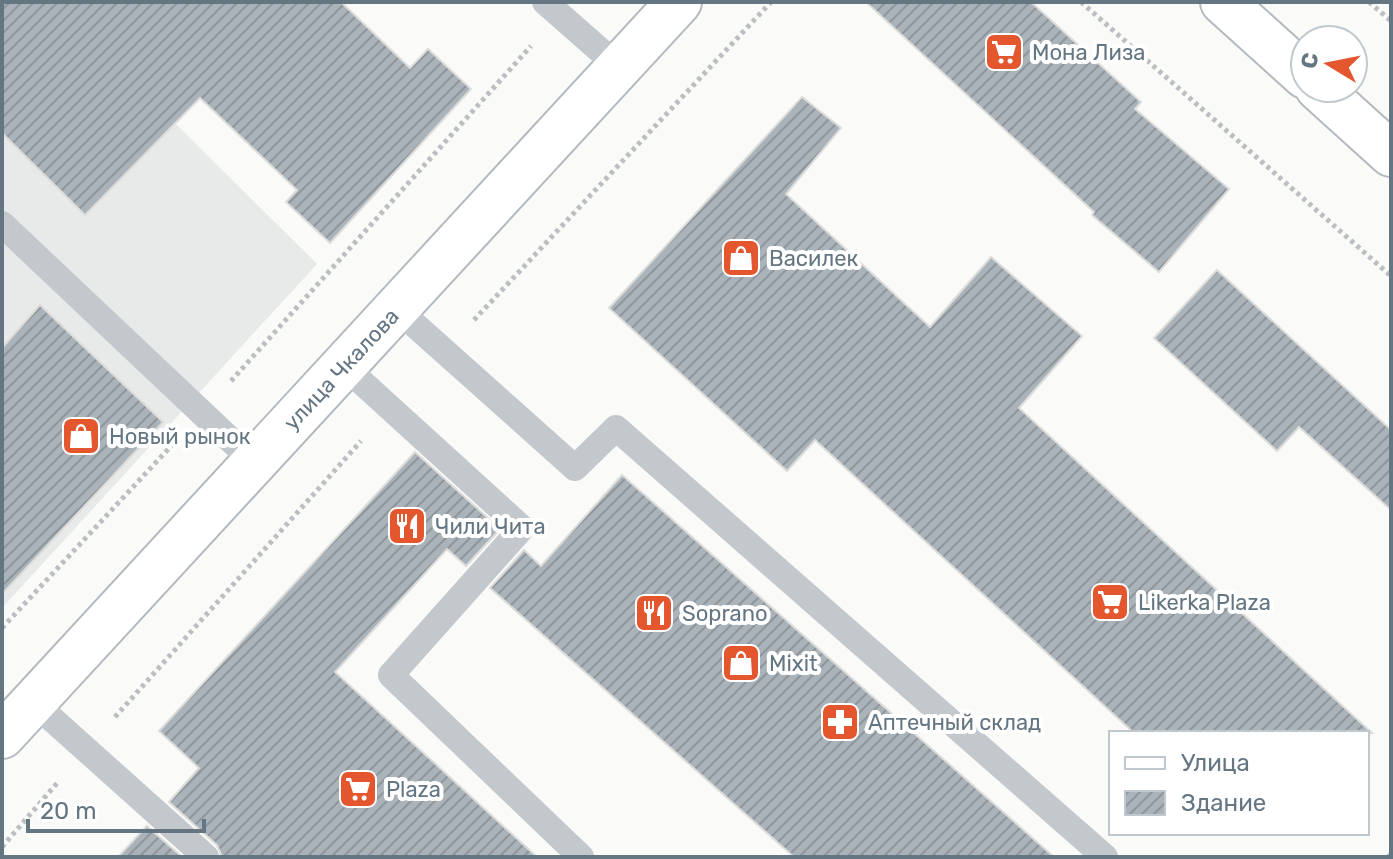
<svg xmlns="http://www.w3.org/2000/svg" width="1393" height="859" font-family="Rubik,sans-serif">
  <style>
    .built { fill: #e8e9e9 }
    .building { fill: url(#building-hatch); stroke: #dcdcda; stroke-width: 2 }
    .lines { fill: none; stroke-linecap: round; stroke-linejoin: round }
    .secondary-casing { stroke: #b3babf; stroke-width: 48 }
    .path { stroke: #bbbfc2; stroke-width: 5; stroke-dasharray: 4 4; stroke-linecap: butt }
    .lane { stroke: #c3c8cc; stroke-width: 26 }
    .secondary { stroke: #fff; stroke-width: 44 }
    .labels { text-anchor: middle; stroke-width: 8; stroke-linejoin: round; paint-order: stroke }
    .poi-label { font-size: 22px; fill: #657683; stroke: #fff; text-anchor: start }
    .street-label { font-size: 22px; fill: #657683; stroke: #fff }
  </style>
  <defs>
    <pattern id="building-hatch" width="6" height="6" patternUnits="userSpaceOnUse" patternTransform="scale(2)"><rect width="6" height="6" fill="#aab3b9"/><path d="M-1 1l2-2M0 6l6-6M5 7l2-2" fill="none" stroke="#8e969c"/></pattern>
  </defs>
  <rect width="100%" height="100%" fill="#fafaf8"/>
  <!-- built -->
  <path class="built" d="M2,2h51l264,262 -315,344z"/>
  <!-- building -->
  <g class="building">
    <path d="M2,2h339l69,66 18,-19 43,40 -141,154 -44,-41 11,-12 -97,-92 -115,117 -83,-82z"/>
    <path d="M866,2h165l110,100 -6,7 94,80 -70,83 -67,-57 2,-3z"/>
    <path d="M802,97l39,31 -55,66 144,133 61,-70 91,79 -63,72 353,325h-238l-319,-293 -28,31 -178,-163z"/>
    <path d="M1217,270l174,160v80l-92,-83 -22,24 -123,-113z"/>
    <path d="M40,305l123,117 -161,172v-246z"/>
    <path d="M415,452l85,77 -34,37 -19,-17 -112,123 202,185h-315l-5,-12 -48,-43 30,-34 -40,-37z"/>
    <path d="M622,475l432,382h-260l-304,-269 34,-38 17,16z"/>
    <path d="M147,826l35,31h-64z"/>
  </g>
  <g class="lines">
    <!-- secondary casing -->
    <g class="secondary-casing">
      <g id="secondary">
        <path d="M1223,2l82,74"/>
        <path d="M1318,88l73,66"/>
        <path d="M2,736l677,-734"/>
      </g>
    </g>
    <!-- path -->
    <g class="path">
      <path d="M1081,2l310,274"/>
      <path d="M1369,2l22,19"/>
      <path d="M474,320l297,-318"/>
      <path d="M231,381l300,-335"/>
      <path d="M2,628l171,-184"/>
      <path d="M115,717l246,-276"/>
      <path d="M2,847l56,-65"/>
      <path d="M1388,857l3,-3"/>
    </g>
    <!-- lane -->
    <g class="lane">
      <path d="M545,2l74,65"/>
      <path d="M2,224l253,239"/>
      <path d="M397,309l178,159 41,-40 489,429"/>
      <path d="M344,366l178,162 -131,147 190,182"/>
      <path d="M33,702l173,155"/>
    </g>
    <!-- secondary -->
    <use href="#secondary" class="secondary"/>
  </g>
  <!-- icons -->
  <defs>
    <g id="supermarket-square" transform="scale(2)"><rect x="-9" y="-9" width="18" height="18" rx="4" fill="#e4572e" stroke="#fff"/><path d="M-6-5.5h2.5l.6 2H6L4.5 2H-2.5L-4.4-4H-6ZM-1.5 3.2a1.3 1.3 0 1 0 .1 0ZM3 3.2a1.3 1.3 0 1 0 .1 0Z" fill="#fff"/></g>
    <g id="shop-square" transform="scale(2)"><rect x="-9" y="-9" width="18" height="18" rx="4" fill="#e4572e" stroke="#fff"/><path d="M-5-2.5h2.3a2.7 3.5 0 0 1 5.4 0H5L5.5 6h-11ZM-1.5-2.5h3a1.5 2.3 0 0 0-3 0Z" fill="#fff"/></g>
    <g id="restaurant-square" transform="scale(2)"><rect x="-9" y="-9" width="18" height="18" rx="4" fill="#e4572e" stroke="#fff"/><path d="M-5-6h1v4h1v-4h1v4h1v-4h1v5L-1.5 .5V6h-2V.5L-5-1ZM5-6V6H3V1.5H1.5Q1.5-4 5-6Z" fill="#fff"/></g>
    <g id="pharmacy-square" transform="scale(2)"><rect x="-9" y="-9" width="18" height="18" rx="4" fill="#e4572e" stroke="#fff"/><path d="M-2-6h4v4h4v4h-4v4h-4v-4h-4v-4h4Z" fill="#fff"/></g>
  </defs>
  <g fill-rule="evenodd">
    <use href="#supermarket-square" x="1004" y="52"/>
    <use href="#shop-square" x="741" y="258"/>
    <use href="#shop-square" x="81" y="436"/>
    <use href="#restaurant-square" x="407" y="526"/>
    <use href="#supermarket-square" x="1110" y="602"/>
    <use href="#restaurant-square" x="654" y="613"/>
    <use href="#shop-square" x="741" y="663"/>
    <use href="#pharmacy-square" x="840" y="722"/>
    <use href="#supermarket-square" x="358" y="789"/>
  </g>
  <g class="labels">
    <!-- poi labels -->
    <g class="poi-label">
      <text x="1032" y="60">Мона Лиза</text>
      <text x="769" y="266">Василек</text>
      <text x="109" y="444">Новый рынок</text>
      <text x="435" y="534">Чили Чита</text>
      <text x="1138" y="610">Likerka Plaza</text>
      <text x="682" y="621">Soprano</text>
      <text x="769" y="671">Mixit</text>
      <text x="868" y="730">Аптечный склад</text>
      <text x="386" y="797">Plaza</text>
    </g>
    <!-- street labels -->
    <g class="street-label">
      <text transform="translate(341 369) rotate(-47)" y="8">улица Чкалова</text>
    </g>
  </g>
  <!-- border -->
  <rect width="1393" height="859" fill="none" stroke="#657683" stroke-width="8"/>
  <!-- legend -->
  <rect x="1109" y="731" width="260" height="104" fill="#ffffff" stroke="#c1c8cd" stroke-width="2"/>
  <rect x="1125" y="757" width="40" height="12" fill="#ffffff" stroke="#c1c8cd" stroke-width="2"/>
  <text x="1181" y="771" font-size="24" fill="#657683">Улица</text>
  <rect x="1125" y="791" width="40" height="24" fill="url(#building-hatch)" stroke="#c1c8cd" stroke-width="2"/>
  <text x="1181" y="811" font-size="24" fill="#657683">Здание</text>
  <!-- north arrow -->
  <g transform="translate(1329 64) rotate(280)"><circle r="38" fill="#ffffff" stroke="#c1c8cd" stroke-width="2"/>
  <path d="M0-6L14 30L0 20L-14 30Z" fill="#e4572e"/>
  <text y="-12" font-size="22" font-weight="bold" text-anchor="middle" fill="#657683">С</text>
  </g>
  <!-- scale -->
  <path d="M28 819v12h176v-12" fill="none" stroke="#657683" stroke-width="4"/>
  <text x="40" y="819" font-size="24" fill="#657683" stroke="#ffffff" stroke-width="6" paint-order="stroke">20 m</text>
</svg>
